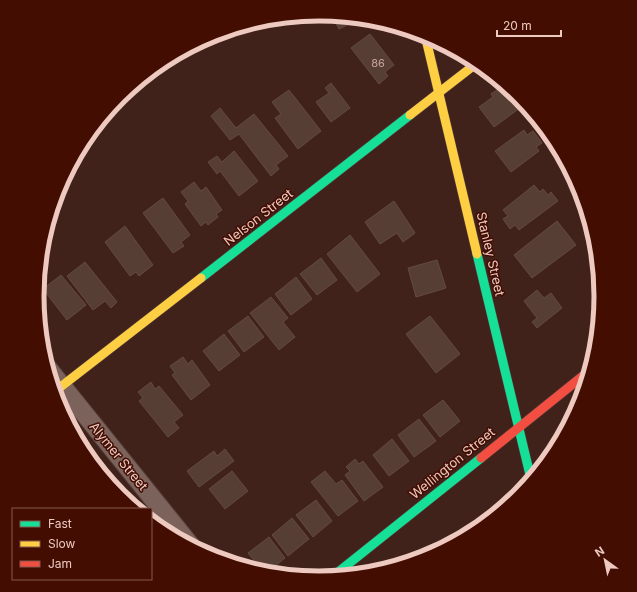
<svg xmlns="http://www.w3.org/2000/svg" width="637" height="592" font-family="Inter,sans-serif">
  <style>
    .building { fill: #563e34; stroke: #634b41 }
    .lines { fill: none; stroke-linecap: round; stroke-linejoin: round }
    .street-casing { stroke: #573f3a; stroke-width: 20 }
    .fast-casing { stroke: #573f3a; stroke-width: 10 }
    .slow-casing { stroke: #573f3a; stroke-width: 10 }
    .jam-casing { stroke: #573f3a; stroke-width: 10 }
    .street { stroke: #7b635c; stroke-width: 18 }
    .fast { stroke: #16e098; stroke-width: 9 }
    .slow { stroke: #ffcf43; stroke-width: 9 }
    .jam { stroke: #f24e42; stroke-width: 9 }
    .labels { text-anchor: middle; stroke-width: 3; stroke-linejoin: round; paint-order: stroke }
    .number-label { font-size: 11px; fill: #c7a69d }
    .street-label { font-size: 13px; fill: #edc9c0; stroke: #430d02 }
    .rim { fill: none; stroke: #edc9c0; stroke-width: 5 }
  </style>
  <rect width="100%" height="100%" fill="#40221b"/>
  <!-- building -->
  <g class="building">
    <path d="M332,15l29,3 -22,11z"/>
    <path d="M370,34l24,31 -9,7 3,4 -9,8 -28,-36z"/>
    <path d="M331,83l19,25 -19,14 -15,-20 13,-9 -4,-5z"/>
    <path d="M505,86l19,19 -30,22 -15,-20 14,-10 -2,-3 9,-6 1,1z"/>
    <path d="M289,90l32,41 -23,18 -23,-31 6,-4 -9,-12z"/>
    <path d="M220,108l16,20 18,-14 34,42 -12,9 3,4 -8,7 -32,-42 -9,6 -19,-24z"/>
    <path d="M524,130l3,5 6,-4 9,12 -6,4 3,4 -28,21 -16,-21z"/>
    <path d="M234,151l24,30 -19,15 -19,-25 -3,3 -9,-12 9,-6 5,6z"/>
    <path d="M194,182l7,9 5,-4 16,23 -6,4 2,3 -10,8 -2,-3 -5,4 -16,-22 3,-3 -7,-9z"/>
    <path d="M534,185l6,7 3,-3 5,6 3,-3 7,9 -39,29 -4,-5 -5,4 -7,-10 5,-3 -5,-6z"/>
    <path d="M163,198l27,37 -9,7 3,4 -11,7 -30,-40z"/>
    <path d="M394,201l21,32 -12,9 -6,-9 -17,11 -15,-22z"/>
    <path d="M557,221l19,24 -44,33 -18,-23z"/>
    <path d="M125,226l28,39 -14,11 -3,-4 -6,4 -25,-34z"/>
    <path d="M350,235l30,39 -23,18 -30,-38z"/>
    <path d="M321,258l16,22 -20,15 -17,-21z"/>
    <path d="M437,260l9,28 -30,9 -8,-29z"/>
    <path d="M85,262l32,40 -6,6 -6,-7 -12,9 -26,-34z"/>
    <path d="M61,275l25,30 -19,15 -24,-31z"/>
    <path d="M296,277l16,22 -21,16 -16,-21z"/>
    <path d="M600,288v14l-7,-9z"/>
    <path d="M537,290l7,8 7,-5 11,15 -25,20 -5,-6 5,-4 -13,-17z"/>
    <path d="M271,297l17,21 -5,4 12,15 -16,13 -29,-37z"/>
    <path d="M248,316l16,21 -20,15 -16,-21z"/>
    <path d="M430,316l30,38 -24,19 -30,-39z"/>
    <path d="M224,334l16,21 -21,16 -16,-20z"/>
    <path d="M183,357l5,7 4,-4 18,25 -19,15 -19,-25 3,-2 -5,-7z"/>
    <path d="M151,382l4,7 4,-3 24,29 -9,7 5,6 -11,9 -29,-36 4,-3 -5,-6z"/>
    <path d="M443,400l17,21 -20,16 -17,-22z"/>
    <path d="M419,419l17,22 -22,16 -16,-22z"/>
    <path d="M392,439l17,22 -20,15 -16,-21z"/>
    <path d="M225,449l9,12 -35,26 -12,-16 27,-20 3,5z"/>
    <path d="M355,459l4,5 4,-3 20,26 -19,14 -19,-26 5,-4 -4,-4z"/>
    <path d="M232,471l16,20 -23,18 -16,-20z"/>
    <path d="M325,471l11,13 6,-4 16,21 -20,15 -27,-34z"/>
    <path d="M316,500l16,21 -19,16 -17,-22z"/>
    <path d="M292,518l17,21 -21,17 -16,-21z"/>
    <path d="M269,537l16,21 -19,15h-2l-16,-20z"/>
  </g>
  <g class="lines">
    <!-- street casing -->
    <g class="street-casing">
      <path id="street" d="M46,366l145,180"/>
    </g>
    <!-- fast casing -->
    <g class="fast-casing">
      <g id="fast">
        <path d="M477,254l54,225"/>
        <path d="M201,278l209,-163"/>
        <path d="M332,577l149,-119"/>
      </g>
    </g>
    <!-- slow casing -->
    <g class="slow-casing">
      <g id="slow">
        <path d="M425,35l52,219"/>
        <path d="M410,115l67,-52"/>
        <path d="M54,392l147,-114"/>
      </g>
    </g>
    <!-- jam casing -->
    <g class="jam-casing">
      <path id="jam" d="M481,458l108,-87"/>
    </g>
    <!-- street -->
    <use href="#street" class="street"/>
    <!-- fast -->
    <use href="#fast" class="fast"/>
    <!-- slow -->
    <use href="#slow" class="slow"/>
    <!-- jam -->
    <use href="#jam" class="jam"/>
  </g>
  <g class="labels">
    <!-- number labels -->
    <g class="number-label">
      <text x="378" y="67">86</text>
    </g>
    <!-- street labels -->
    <g class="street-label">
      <text transform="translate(258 217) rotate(-38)" y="5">Nelson Street</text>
      <text transform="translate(491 254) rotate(77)" y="5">Stanley Street</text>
      <text transform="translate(119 456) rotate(51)" y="5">Alymer Street</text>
      <text transform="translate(452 463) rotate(-39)" y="5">Wellington Street</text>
    </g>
  </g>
  <!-- crop -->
  <path d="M0 0H637V592H0ZM44 296a275 275 0 1 1 550 0a275 275 0 1 1-550 0Z" fill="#430d02" fill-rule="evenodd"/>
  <path class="rim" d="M44 296a275 275 0 1 1 550 0a275 275 0 1 1-550 0Z"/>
  <!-- legend -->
  <rect x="12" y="508" width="140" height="72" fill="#430d02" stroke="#87584e"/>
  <rect x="20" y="521" width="20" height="6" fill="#16e098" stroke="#87584e"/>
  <text x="48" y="528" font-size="12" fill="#edc9c0">Fast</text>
  <rect x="20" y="541" width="20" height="6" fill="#ffcf43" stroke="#87584e"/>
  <text x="48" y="548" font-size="12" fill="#edc9c0">Slow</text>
  <rect x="20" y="561" width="20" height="6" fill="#f24e42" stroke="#87584e"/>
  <text x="48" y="568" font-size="12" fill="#edc9c0">Jam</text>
  <!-- north arrow -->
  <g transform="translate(605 560) rotate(327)" stroke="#430d02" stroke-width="3" paint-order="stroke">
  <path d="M0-3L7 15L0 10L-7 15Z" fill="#edc9c0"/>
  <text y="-6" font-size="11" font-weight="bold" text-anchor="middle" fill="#edc9c0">N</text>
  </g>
  <!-- scale -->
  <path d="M497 30v6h64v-6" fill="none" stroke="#edc9c0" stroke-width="2"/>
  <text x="503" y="30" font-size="12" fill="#edc9c0" stroke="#430d02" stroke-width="3" paint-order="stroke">20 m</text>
</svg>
